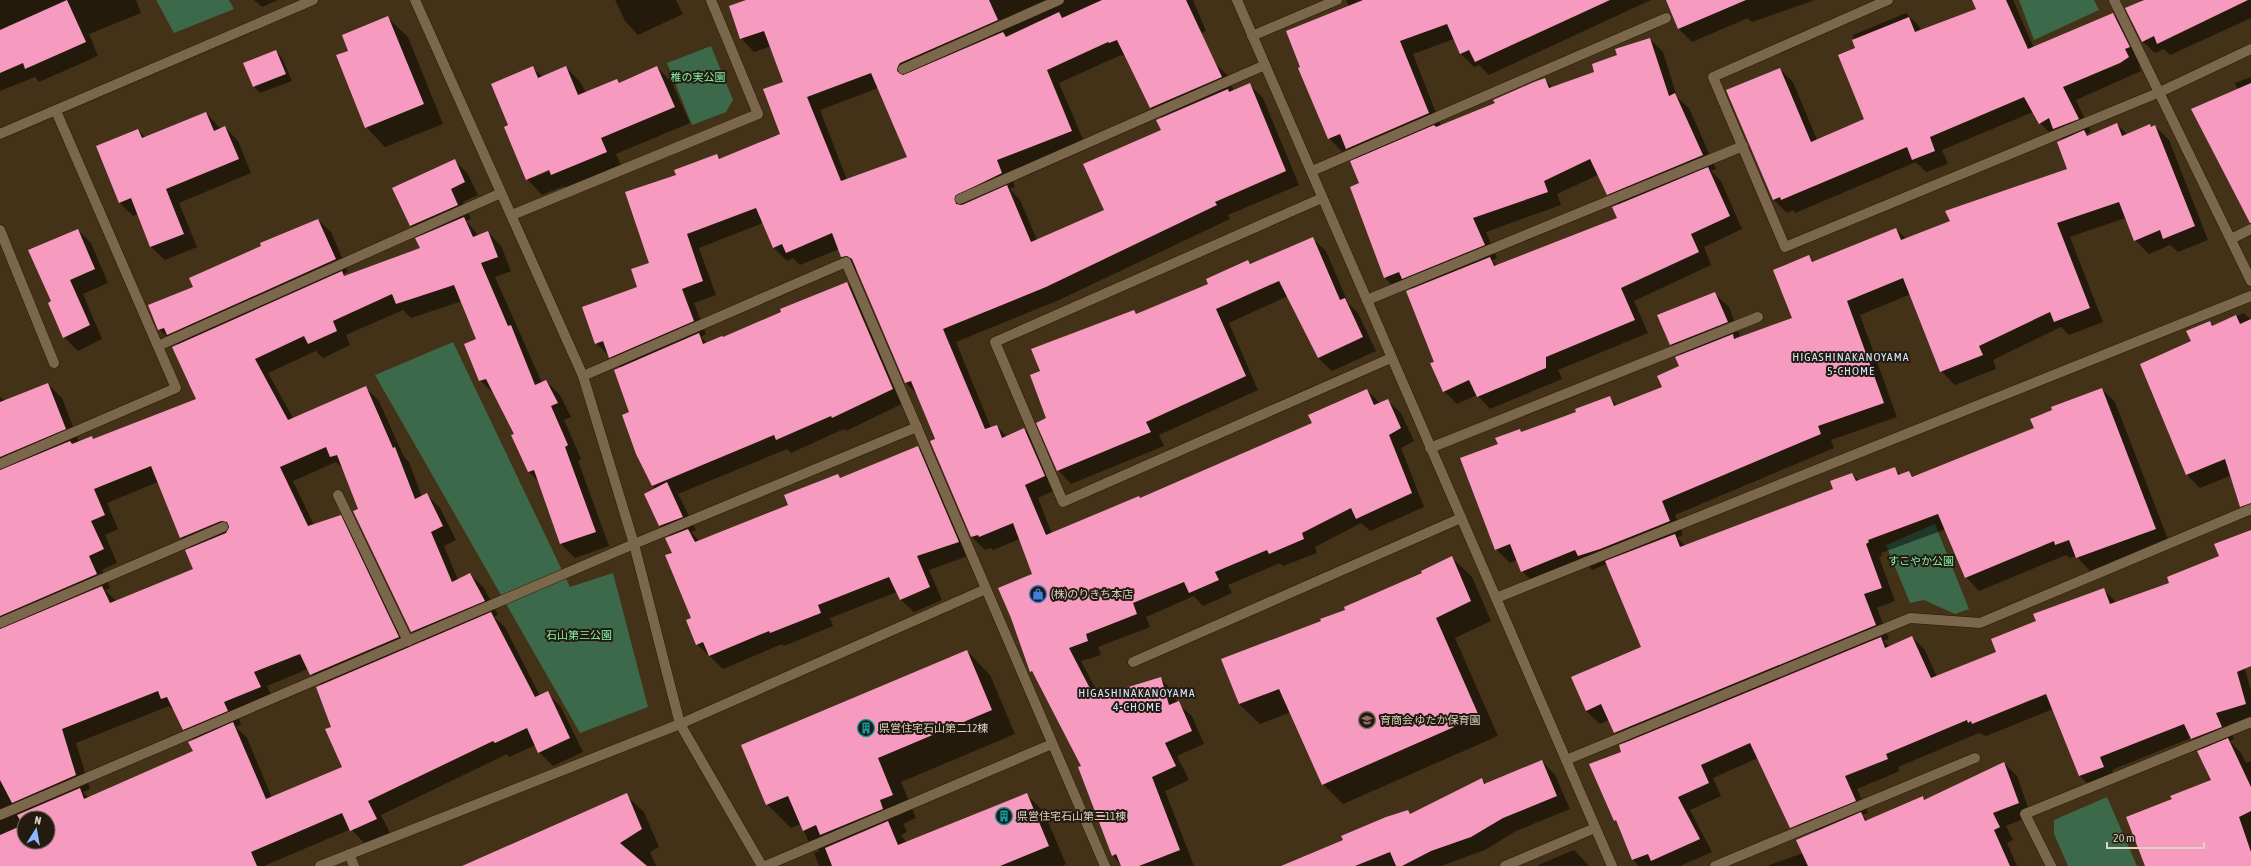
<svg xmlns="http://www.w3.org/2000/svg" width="2251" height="866" font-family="'Asap Condensed','Noto Sans JP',sans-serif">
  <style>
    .green { fill: #3c6949 }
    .shadow { fill: #0007; fill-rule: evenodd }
    .building { fill: #f79abf; fill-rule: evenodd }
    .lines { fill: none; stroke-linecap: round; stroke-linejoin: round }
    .minor-casing { stroke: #2a1900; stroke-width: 11 }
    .tertiary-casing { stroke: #2a1900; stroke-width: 11 }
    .minor { stroke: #7b674b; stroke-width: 10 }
    .tertiary { stroke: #7b674b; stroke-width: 10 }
    .labels { text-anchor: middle; stroke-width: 4; stroke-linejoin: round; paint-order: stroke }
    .park-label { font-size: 11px; fill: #85f4a7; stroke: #231b10 }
    .poi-label { font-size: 11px; fill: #ded2c3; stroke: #231b10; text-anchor: start }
    .neighbourhood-label { font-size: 12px; letter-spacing: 1px; fill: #d3e4fe; stroke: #231b10 }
  </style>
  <rect width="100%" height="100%" fill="#433217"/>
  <!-- green -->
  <g class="green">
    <path d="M156,0h73l5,9 -60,24z"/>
    <path d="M2019,0h75l5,10 -65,30z"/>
    <path d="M711,46l22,54 -7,12 -34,13 -25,-62z"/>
    <path d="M453,342l117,245 43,-14 35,134 -68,26 -205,-358z"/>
    <path d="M1935,524l34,85 -14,5 -31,-14 -14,3 -24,-58z"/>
    <path d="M2107,797l30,69h-69l-14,-32v-14z"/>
  </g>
  <!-- shadow -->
  <g class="shadow">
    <path d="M0,0h136l5,13 -52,21 9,22 -59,26 -4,-5 -35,14z"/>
    <path d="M254,0h24l-16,7z"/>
    <path d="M615,0h61l7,14 -45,21 -13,-14z"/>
    <path d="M746,0h447l13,31 -70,31 -9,-8 -4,2 -2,-1 -62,28 26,61 -75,30 5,13 -5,2 10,11 17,40 69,-30 56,-80v-12l-11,-10 -9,-19 71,-28 13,13 8,17 16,-6 13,13 36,87 -71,30 2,4 -171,81 -103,42 35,86 6,-2 10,11 17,-8 14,13 19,47 -19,9 14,36 88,-35 173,-75 54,-34 13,13 7,-3 14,13 13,28 -13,7 23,59 -54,24 -9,-8 -46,24 2,6 -34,13 -3,-3 -52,22 4,8 -29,13 -9,-10 -48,21 4,10 -52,20 3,8 -20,6 19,36 11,-6 2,2 48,-14 13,13 3,11 15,13 12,28 -27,12 12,24 -24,11 29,75h-72l-9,-10 -31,-90 -47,-90 -4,-5 3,-97 -14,-35 -27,11 -2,-2 -6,2 -13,-13 -55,-143 -11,-11 -49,-114 -2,1 -13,-13 -3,-8 -39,16 -7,-7 -6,3 -13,-13 -11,-25 -64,25 17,47 -22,8 12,31 -5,3 6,6 16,-5 124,-55 14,13 45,106 -60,29 -2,-2 -53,24 -4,-4 -109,45 18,36 -5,2 9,10 89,-37 49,-30 3,3 77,-31 13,13 40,95 -42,15 13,30 -28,12 -14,-13 -3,-7 -67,26 3,8 -49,20 -2,-2 -59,25 -26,-25 -5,-25 -19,-66 -2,-16 -11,-11 -15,-32 10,-5 -3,-3 -22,-73 -9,-45 -25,-25 43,-55 11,-25 27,-87 40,-21 4,4 61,-24 2,-53 -13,-36 -17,6 -13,-14zM878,88l30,70 -61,22 -27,-70z"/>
    <path d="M1346,0h305l-162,75 -10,-10 -5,2 -13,-13 -7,-15 -41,15 28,72 55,-22 49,-24 8,8 42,-16 23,-16 32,-17 13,13 14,45 12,11 27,61 -5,2 10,10 21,48 -38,18 7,18 -77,36 14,32 -90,37 4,9 -72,30 -13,-14 -20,9 -13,-13 -31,-102 -3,-3 -12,5 -13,-13 -25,-94 -3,-24 -10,-11 -5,3 -13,-14 20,-131zM1598,175l10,19 11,11v13l-121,48 -6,-5 5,-3 -11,-26 75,-27 -4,-11z"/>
    <path d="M1667,0h148l-63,22 -4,-4 -56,24 -14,-14z"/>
    <path d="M1973,0h40l21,48 79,-34 13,13 16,33 -4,2 3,9 -65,29 15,32 -5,2 3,2 28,-12 10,10 22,-9 3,2 3,-1 14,14 39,100 -30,12 -8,-7 -21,9 -14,-14 -10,-22 -55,19 33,85 -34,13 -8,-8 -68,33 3,9 -41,16 -14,-14 -30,-77 -51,21 37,102 -66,23 3,8 -159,67 8,20 -6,3 9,8 148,-56 18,-16 8,7 34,-13 7,7 8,-3 5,6 121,-50 67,-39 13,13 54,140 -79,29 -14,-15 -6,2 -4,-3 -87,36 -13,-14 -20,-48 -65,24 1,3 -3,1 16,44 -18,7 12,31 -6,2 7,6 22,-10 13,13 12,27 61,-25 39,-31 66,-32 14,14 102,-28 32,116v27l-23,7 6,14 -4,2 11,12 5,10 5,-2v105h-105l27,-66 39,-19 -9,-31 -12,-12 -79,32 4,9 -24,9 -13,-13 -26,-66 -67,27 -7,-3 -81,34 2,4 -43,18 11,24 -6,2 6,6 55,-24 3,3 78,-37 13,13 14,40 -25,10 7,14 -6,3 10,23h-250l36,-13 13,-21 -9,-9 -10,3 -12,-13 -27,-55 -45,20 8,18 -31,14 22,42 -32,14h-41l-6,-6 -8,-116 -11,-11 -5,-13 -9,4 -14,-13 56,-63 -35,-84 -15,6 -5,-6 -51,21 -14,-14 -5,-11 -7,3 -14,-14 3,-104 20,-15 3,3 55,-21 32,-15 9,9 45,-19 18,-20 1,-11 -11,-11 44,-51 14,13 11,29 -4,1 1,2 56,-21 16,-61 5,5 82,-33 10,10 45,-18 117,-51 -4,-30 -6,-7 -5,3 -13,-13 -7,-11 -91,38 6,14 -22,8 -10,-10 -121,51 -2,-3 -6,3 -13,-13 -47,-110 53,-21 13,13 24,58 48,-20 -12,-85 53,-22 13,13 2,5 56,-22z"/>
    <path d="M2141,0h110v18l-81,37 -6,-6 -9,4 -13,-12z"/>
    <path d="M388,18l20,19 35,87 -58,23 -19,-20 -17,-76z"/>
    <path d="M276,51l6,7 10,23 -32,12 -6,-7z"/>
    <path d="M566,67l15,16 5,10 31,-13 3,4 37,-17 15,16 18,40 -74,31 6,14 -54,22 -4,-4 -22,9 -15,-16 -17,-53 23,-58 10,9zM554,168v1l-21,9v-2z"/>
    <path d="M2251,77v130l-13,-117 -3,-7z"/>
    <path d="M206,113l15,16 4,-2 13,14 13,32 -72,30 18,44 -32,13 -14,-13 -13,-33 -5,2 -13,-13 -23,-56 41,-17 8,8z"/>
    <path d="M455,161l13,13 10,21 -15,7 8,17 -5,2 13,15 9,-4 13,14 10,25 -16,6 47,106 4,-2 14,14 11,22 -7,3 17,39 -3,2 31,85 -34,12 -14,-14 -22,-62 -10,-10 -17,-36 3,-2 -21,-40 -14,-14 -2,-40 -16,-39 -51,17 -8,-8 -57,25 4,10 -27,13 -7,-7 -48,22 25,45 72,-31 14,14 25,56 5,5 13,35 4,-3 14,14 16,32 -12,6 14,34 12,-6 14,14 14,27 -4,2 11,10 35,69 7,-3 14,14 22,45 -30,14 -14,-14 -3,-7 -27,12 -2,-3 -126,61 9,18 -25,11 -14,-15 -87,37h-264v-469l5,4 43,-17 14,14 17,44 13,-5 2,2 103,-40 -18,-54 -4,-4 -3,1 -13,-13 35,-42 124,-67 13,12 17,40 -5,2 2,2 76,-28 1,-11 -11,-11 -17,-38zM336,462l7,7 16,41 -5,2 58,120 11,10 -13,6 -56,-118 -14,-14 -26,9 -21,-44zM158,482l23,56 11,11 2,20 -78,32 -11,-11 5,-2 -8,-18 15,-7 -12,-28 13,-6 -11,-26zM308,669l14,17 21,82 -71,30 -25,-60 -11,-11 5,-2 -3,-9 36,-15 -7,-15zM169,706l6,5 8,18 11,11v11l-105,47 -6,-6 7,-3 -14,-46zM24,818h24v24h-24z"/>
    <path d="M78,230l13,13 17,40 -25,11 19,45 -24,12 -14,-14 -12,-35z"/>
    <path d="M1312,238l14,13 22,52 10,10 18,38 -44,20 -14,-13 -30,-62 -59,27 29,67 -99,45 5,11 -93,38 -13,-14 -16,-98 92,-60 3,3 72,-31 39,-23 4,3z"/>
    <path d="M2244,313l7,7v164l-19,-9 -32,13 -13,-13 -45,-110 50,-23 17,-20 5,4z"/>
    <path d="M1451,557l21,20 19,44 -36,17 43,98 -155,68 -20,-20 -32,-72 -31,12 -21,-20 -17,-44 100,-38 102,-48z"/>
    <path d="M967,651l23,24 25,59 -114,48 15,36 -13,6 4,8 -6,3 6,8 119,-49 18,18 22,52 -4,2h-243l-5,-13 5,-2 -11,-11 -7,-16 -10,4 -24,-24z"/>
    <path d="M1542,761l13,14 15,34 -54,22 -31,19 -44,16h-155l122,-55 3,3 71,-35 4,5z"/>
    <path d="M626,795l18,17 15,35 -9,5 6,14h-192z"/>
    <path d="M1574,850l15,16h-53z"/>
  </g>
  <!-- building -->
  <g class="building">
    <path d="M67,0l19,42 -61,27 -2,-6 -23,10v-43z"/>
    <path d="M746,0h243l9,20 -98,43 -2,3 -1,5 6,4 100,-43 3,5 53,-25 3,6 40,-18h84l36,77 -72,31 -33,-68 -8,3 -1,-1 -61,28 25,61 -75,29 5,13 -47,23 1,8 6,1 45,-20 24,57 73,-32 -21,-46 78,-34 -5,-10 72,-31 1,3 21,-9 36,88 -71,31 2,3 -171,82 -103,42 42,100 12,-4 5,13 22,-10 21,48 -20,9 21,50 93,-39 1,2 172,-75 -4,-8 59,-26 7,16 14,-6 13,29 -12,7 23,58 -56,26 -5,-11 -49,25 2,6 -35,15 -2,-4 -52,22 4,8 -30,13 -5,-11 -51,21 4,11 -51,20 2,7 -19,7 26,50 16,-8 1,2 49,-15 8,28 10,-4 13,30 -27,12 11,23 -24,11 28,73 -41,16h-18l-5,-12 -4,2 -34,-89 3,-1 -49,-95 -2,1 -19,-54 -13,-30 34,-14 -19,-51 -34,14 -1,-2 -7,2 -41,-96 5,-2 -24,-58 -6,2 -53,-124 -5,-3 -6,1 -9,-24 -46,20 -4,-9 -9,4 -17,-40 -69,26 16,47 -21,8 12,32 -85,37 -6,-17 -8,3 -13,-37 55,-20 -6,-18 18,-6 -24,-71 51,-17 -2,-5 43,-16 2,5 61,-25 -17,-45 20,-7 -19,-51 -24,8 -11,-33zM871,73l36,84 -66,24 -34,-84z"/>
    <path d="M1363,0h247l-135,62 -6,-12 -9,4 -13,-30 -47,17 29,72 -83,36 -6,-15 -12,5 -30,-71 2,-1 -14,-36z"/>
    <path d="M1666,0h80l-68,29z"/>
    <path d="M1972,0h34l22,49 85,-36 17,34 -5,2 4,8 -9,6 -57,24 16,32 -26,10 -4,-11 -10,6 -15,-27 -94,40 5,14 -23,9 -5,-13 -126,53 -1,-3 -7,3 -47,-110 54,-22 31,74 53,-23 -26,-64 17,-7 -3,-8 57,-23 6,15 61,-23z"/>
    <path d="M2144,0h104l-91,44 -3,-8 -12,6 -17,-34z"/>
    <path d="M388,16l36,88 -59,24 -29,-73 12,-4 -6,-16z"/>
    <path d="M1650,38l19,58 6,-3 28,62 -96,40 -17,-36 -46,22 4,11 -75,26 12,27 -83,34 -3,-7 -15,6 -34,-91 9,-4 -9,-22 84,-36 2,2 59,-24 -2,-3 41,-18 11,-4 4,10 45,-16 -2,-8 25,-9 -2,-6z"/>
    <path d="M276,50l10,24 -33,13 -10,-24z"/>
    <path d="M533,66l5,12 28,-12 12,29 39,-16 2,4 38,-17 18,41 -74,31 6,14 -56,23 -2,-5 -23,10 -22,-53 4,-2 -17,-41z"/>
    <path d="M2251,83v140h-1l-59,-114z"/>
    <path d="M206,112l8,19 11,-5 14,33 -73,30 18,45 -34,13 -19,-49 -12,5 -23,-57 42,-17 4,9z"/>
    <path d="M2117,123l5,13 28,-12 1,3 4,-2 40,101 -32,13 -3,-9 -26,11 -15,-39 -62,21 33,85 -36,14 -4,-10 -71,34 4,9 -43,17 -37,-94 -56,23 37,102 -66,23 3,8 -159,67 8,20 -70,28 -22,7 -3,-6 -54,22 -11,-28 -15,6 -35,-92 38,-14 -3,-6 25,-9 1,3 55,-20 -1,-3 35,-13 4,10 48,-19 -5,-11 22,-10 -4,-9 58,-23 1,5 58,-21 -19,-48 36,-15 3,7 84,-34 5,12 49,-19 -5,-10 122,-42 -10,-27 27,-12 3,6z"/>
    <path d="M455,159l10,23 -14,7 7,16 -48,21 -18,-38z"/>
    <path d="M1708,167l22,49 -39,18 8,18 -78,36 14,32 -89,37v11l-69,29 -8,-17 -26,12 -13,-29 4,-1 -28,-71 84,-34 4,9 123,-48 -5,-11z"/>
    <path d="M464,217l9,20 15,-6 10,26 -17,6 27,63 3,-1 24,60 11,-5 12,23 -7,3 17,39 -3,2 31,85 -36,12 -26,-74 -6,2 -17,-37 3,-1 -28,-55 -7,2 -15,-37 12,-5 -22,-54 -58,19 -4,-10 -59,27 4,10 -29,13 -4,-8 -49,23 33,61 78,-34 27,62 2,-1 20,52 12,-6 16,33 -12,6 21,50 18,-9 15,28 -74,31 -58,-121 5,-2 -21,-54 -7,2 -4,-10 -46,20 28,59 33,-11 58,122 -89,38 -10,-21 -46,18 7,15 -37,15 4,9 -45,19 -16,-33 -6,2 -3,-8 -96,38 14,46 -64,28 -12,-23v-151l102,-43 8,17 83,-34 -8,-19 41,-17 3,-6 -2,-5 -6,-1 -41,17 -29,-72 -57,23 11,26 -14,6 13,28 -15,7 8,18 -97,42v-146l70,-29 2,3 20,-8 1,3 103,-40 -24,-52 170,-76 2,5 76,-28 -5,-10z"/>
    <path d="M318,219l18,40 -169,76 -3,-7 -6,2 -10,-25 45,-18 -4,-9 72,-32 -1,-3z"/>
    <path d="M78,229l17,40 -25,11 20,45 -27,13 -15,-35 3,-2 -23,-51z"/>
    <path d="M1313,237l27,63 5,-2 18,39 -45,21 -39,-77 -63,28 30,67 -100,46 5,10 -94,39 -21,-48 10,-5 -16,-43 10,-4 -9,-22 103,-39 2,4 72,-30 -2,-5 42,-19 2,4z"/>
    <path d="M847,282l46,107 -61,29 -1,-2 -55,24 -2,-5 -122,51 -16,-32 -14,-39 7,-3 -15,-42 85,-37 4,11 19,-8 1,1 58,-25 -1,-3z"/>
    <path d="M1715,292l13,30 -58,23 -13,-30z"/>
    <path d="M2236,315l4,9 11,-5v184l-11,4 -15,-48 -39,16 -46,-111 51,-23 -5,-10 24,-10 2,5z"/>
    <path d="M48,383l18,46 -66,28v-55z"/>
    <path d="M2102,388l54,141 -80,29 -7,-18 -14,5 -1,-4 -89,37 -27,-64 -70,26 1,2 -3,2 16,44 -18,6 12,31 -262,108 -13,-29 -15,7 -15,-34 70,-30 -36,-86 70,-27 5,13 153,-58 -3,-8 22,-8 4,8 39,-14 3,8 11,-4 3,6 122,-49 -4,-9 22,-9 -1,-3z"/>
    <path d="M918,446l41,96 -42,14 13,31 -30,13 -11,-23 -71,28 3,8 -51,20 -1,-2 -60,25 -6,-14 -7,3 -10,-25 5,-2 -26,-63 7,-2 -7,-15 23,-9 7,13 93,-37 -4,-10 54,-21 2,4z"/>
    <path d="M667,482l16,35 -24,9 -15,-32z"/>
    <path d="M2251,530v136l-14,6 9,32 -30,9 6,14 -31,12 -7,-15 -84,33 4,10 -25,9 -33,-82 -74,30 -1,-3 -3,2 -1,-3 -81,34 2,5 -43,17 11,25 -66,27 -40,-85 -49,22 8,18 -31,14 22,42 -49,22 -3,-7 -16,6 -16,-40 -2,1 -25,-57 32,-12 -2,-7 262,-108 4,11 27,-12 19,42 65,-26 -5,-13 45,-18 -3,-7 71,-26 6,16 59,-21 -2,-6 52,-21 -5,-12z"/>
    <path d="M1452,556l19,45 -35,17 43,98 -157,69 -43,-96 -40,15 -18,-45 100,-38 -1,-2 25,-9 -1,-3 78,-34 -1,-2z"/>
    <path d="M491,612l44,85 13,-6 22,47 -32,15 -11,-25 -32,15 -2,-2 -125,60 9,18 -27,12 -8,-18 -91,39 6,14h-257v-31l23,-10 -6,-10 63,-27 4,11 109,-48 -5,-9 45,-20 33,77 76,-32 -17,-38 6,-2 -15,-40zM24,818h24v24h-24z"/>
    <path d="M967,650l25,60 -114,48 15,37 -13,5 3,9 -63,26 -4,-10 -13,6 -15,-35 -22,9 -25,-60z"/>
    <path d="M2228,738l23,49v24l-12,6 12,35v14h-106l-19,-49 46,-18 -2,-3 41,-16 -14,-29z"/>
    <path d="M1542,760l15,36 -54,22 -32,19 -40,14 -29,15h-6l-6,-14 -35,14h-74l62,-26 -2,-4 45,-19 22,-7 2,4 72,-36 2,6z"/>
    <path d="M2004,762l15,41 -26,10 7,14 -6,3 16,36h-202l-12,-26 65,-28 4,9 58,-25 1,4z"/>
    <path d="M627,793l15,36 -22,14 27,23h-185z"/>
    <path d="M1027,793l22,53 -49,20h-168l-7,-18 63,-27 10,24z"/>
  </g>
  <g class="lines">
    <!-- minor casing -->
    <g class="minor-casing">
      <g id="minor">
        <path d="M415,0l168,376 51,168 46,180 82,142"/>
        <path d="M1237,0l375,866"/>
        <path d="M1888,0l-175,77 72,170 375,-155 91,-43"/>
        <path d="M2114,0l137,281"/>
        <path d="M1252,36l85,-36"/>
        <path d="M903,69l156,-69"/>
        <path d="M1312,171l354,-153"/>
        <path d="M1322,198l-327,144 68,160 328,-144"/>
        <path d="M960,199l305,-134"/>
        <path d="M512,215l246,-101 -47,-114"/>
        <path d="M0,230l54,133"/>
        <path d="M2231,239l20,-10"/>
        <path d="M1367,300l376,-154"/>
        <path d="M158,346l343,-153"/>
        <path d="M583,376l263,-114 259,604"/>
        <path d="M1430,448l328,-131"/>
        <path d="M0,464l176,-76 -120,-277"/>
        <path d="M338,495l70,146"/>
        <path d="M1496,598l755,-302"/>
        <path d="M0,623l223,-96"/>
        <path d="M1133,662l328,-144"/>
        <path d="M1566,760l344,-142 70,5 271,-114"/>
        <path d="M0,815l634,-271 283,-117"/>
        <path d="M349,854l5,12"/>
        <path d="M320,866l360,-142 306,-135"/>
        <path d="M765,866l287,-122"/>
        <path d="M1505,866l90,-38"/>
        <path d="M1715,866l260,-108"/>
        <path d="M2051,866l-26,-52 226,-92"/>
      </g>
    </g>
    <!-- tertiary casing -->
    <g class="tertiary-casing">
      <path id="tertiary" d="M0,134l313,-134"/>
    </g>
    <!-- minor -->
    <use href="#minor" class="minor"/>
    <!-- tertiary -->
    <use href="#tertiary" class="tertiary"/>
  </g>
  <!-- icons -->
  <defs>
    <g id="shop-ring" transform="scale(0.9)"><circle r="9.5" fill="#231b10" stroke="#3f7fe0" stroke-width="1.5"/><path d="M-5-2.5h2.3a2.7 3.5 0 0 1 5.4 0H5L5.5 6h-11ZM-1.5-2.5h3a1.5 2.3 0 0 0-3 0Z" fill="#3f7fe0"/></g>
    <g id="school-ring" transform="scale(0.9)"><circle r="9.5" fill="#231b10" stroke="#8d6e63" stroke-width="1.5"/><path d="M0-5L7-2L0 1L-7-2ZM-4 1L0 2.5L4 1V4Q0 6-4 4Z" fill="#8d6e63"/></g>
    <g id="building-ring" transform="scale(0.9)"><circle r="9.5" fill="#231b10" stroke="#0f9aa8" stroke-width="1.5"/><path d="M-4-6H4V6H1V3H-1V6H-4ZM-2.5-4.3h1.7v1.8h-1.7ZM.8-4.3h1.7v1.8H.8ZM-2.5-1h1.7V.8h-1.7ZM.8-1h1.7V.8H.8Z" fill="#0f9aa8"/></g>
  </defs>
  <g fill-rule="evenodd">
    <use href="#shop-ring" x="1038" y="594"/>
    <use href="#school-ring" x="1367" y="720"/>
    <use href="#building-ring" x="866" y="728"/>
    <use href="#building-ring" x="1004" y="816"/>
  </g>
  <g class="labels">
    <!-- park labels -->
    <g class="park-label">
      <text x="698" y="81">椎の実公園</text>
      <text x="1921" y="565">すこやか公園</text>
      <text x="579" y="639">石山第三公園</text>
    </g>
    <!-- poi labels -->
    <g class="poi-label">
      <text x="1051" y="598">(株)のりきち本店</text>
      <text x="1380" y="724">育商会 ゆたか保育園</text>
      <text x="879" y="732">県営住宅石山第二12棟</text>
      <text x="1017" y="820">県営住宅石山第二11棟</text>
    </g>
    <!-- neighbourhood labels -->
    <g class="neighbourhood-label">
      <text x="1851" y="361">HIGASHINAKANOYAMA<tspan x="1851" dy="14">5-CHOME</tspan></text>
      <text x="1137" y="697">HIGASHINAKANOYAMA<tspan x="1137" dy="14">4-CHOME</tspan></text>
    </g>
  </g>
  <!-- north arrow -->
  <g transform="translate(36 830) rotate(11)"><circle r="19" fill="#231b10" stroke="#6e6458"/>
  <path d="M0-3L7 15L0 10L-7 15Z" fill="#8cb9fc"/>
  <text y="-6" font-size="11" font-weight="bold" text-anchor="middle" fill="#ded2c3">N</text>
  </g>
  <!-- scale -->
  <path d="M2107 842v6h97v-6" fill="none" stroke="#ded2c3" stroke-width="2"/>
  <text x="2113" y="842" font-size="12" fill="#ded2c3" stroke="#231b10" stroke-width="3" paint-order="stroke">20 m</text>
</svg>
